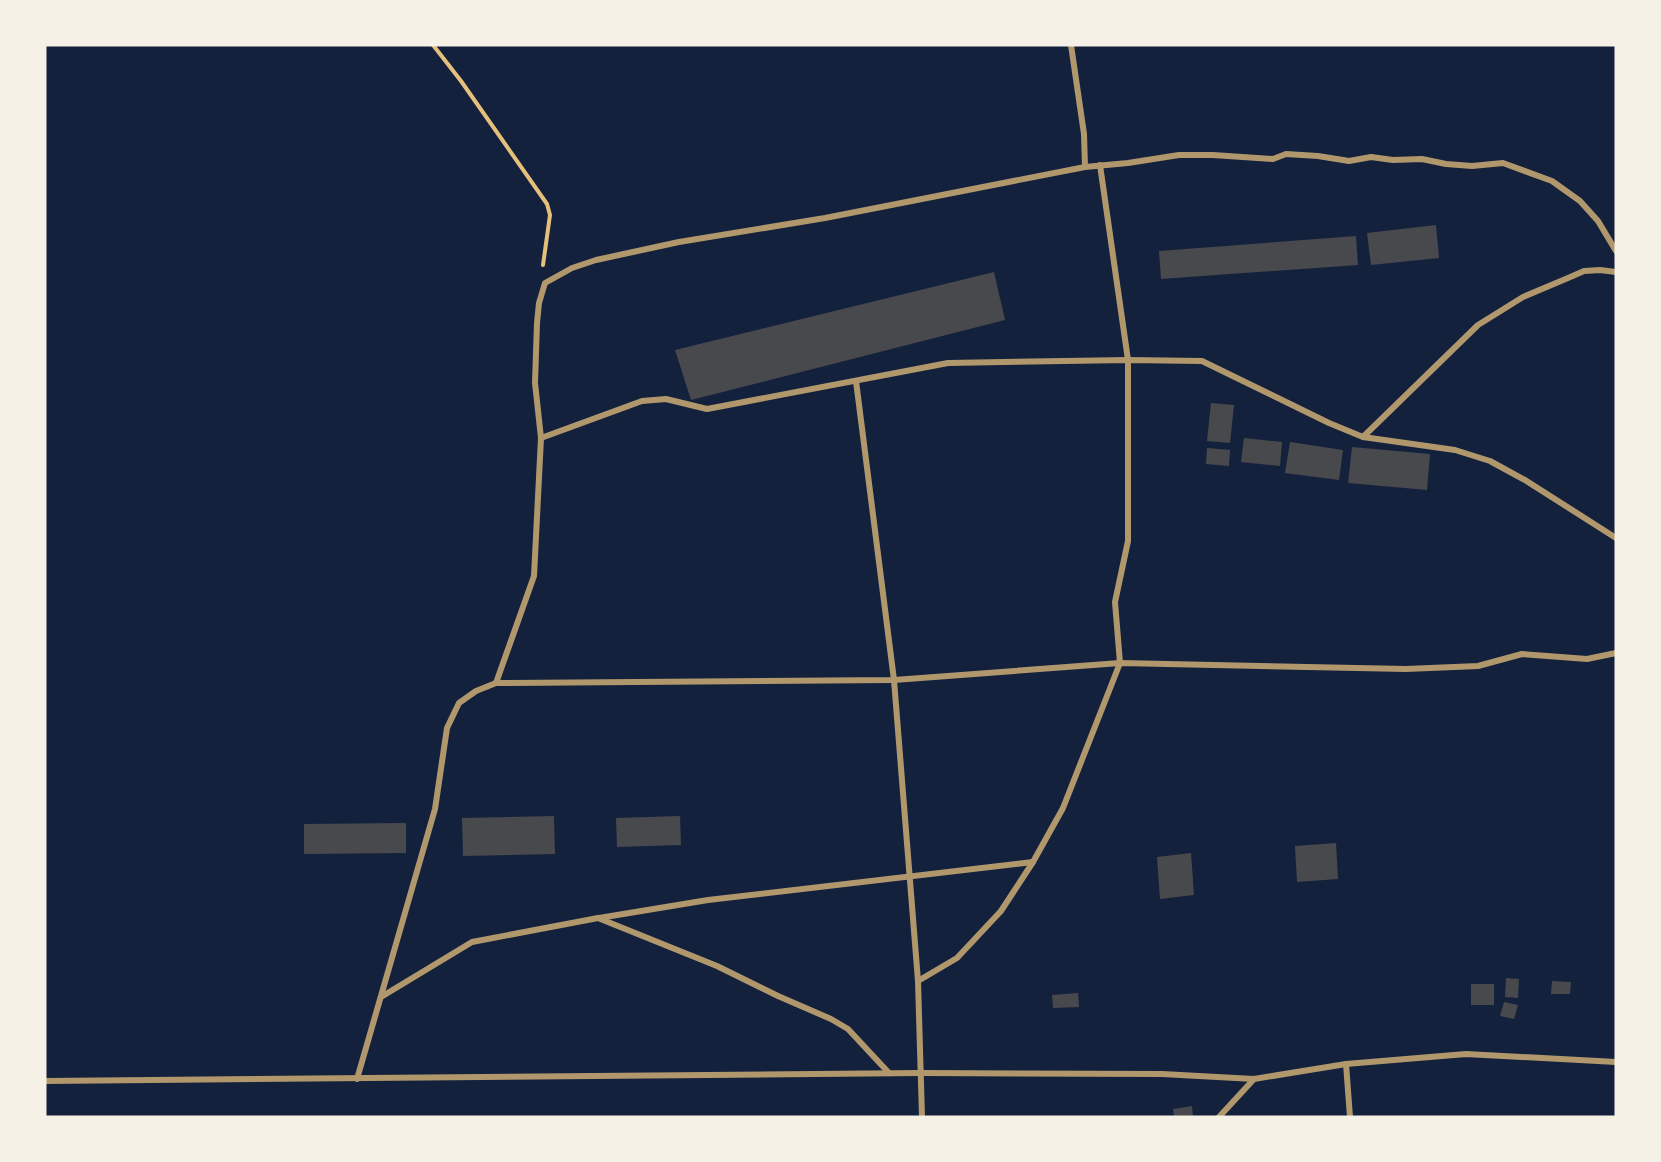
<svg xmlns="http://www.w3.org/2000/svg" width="1661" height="1162" font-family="Manrope,sans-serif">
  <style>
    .building { fill: #48494c }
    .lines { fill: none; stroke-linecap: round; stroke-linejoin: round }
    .path { stroke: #e5c07b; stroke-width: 4 }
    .minor { stroke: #b1986c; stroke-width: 6 }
  </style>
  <rect width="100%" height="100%" fill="#14213d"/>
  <!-- building -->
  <g class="building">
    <path d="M1436,225l3,33 -68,7 -4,-32z"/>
    <path d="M1356,236l2,29 -197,14 -2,-28z"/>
    <path d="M994,272l11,48 -314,80 -16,-50z"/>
    <path d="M1211,403l23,2 -4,38 -23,-2z"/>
    <path d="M1244,438l38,4 -2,24 -39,-4z"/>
    <path d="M1290,442l53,8 -4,30 -54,-7z"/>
    <path d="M1352,447l78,7 -3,36 -79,-7z"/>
    <path d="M1207,448l23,2 -1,16 -23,-2z"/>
    <path d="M554,816l1,38 -92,2 -1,-38z"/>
    <path d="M680,816l1,29 -64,2 -1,-29z"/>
    <path d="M406,823v30l-102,1v-30z"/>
    <path d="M1336,843l2,36 -41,3 -2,-36z"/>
    <path d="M1191,853l3,42 -34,4 -3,-42z"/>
    <path d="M1506,978l13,1 -1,19 -13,-1z"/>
    <path d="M1552,981l19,1 -1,12h-19z"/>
    <rect x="1471" y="984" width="23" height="21"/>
    <path d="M1078,993l1,14 -26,1 -1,-13z"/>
    <path d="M1504,1002l14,3 -4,14 -14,-3z"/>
    <path d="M1192,1106l1,11h-19l-1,-8z"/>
  </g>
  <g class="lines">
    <!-- path -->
    <path class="path" d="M433,45l28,36 86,123 3,11 -7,50"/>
    <!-- minor -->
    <g class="minor">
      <path d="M1071,45l13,89 1,33"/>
      <path d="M1616,251l-18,-30 -18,-20 -28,-20 -49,-18 -31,3 -26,-2 -24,-5 -29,1 -22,-3 -22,4 -31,-5 -32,-2 -13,5 -60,-4h-34l-51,8 -43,4 -260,51 -146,24 -83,18 -24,8 -27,15 -6,20 -2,20 -2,60 6,55 -7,138 -38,107 398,-3 226,-17 286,6 72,-3 44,-12 65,5 29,-6"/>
      <path d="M856,381l38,299 24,301 4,136"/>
      <path d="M1363,437l115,-112 45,-28 45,-19 16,-7 16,-1 16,2"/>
      <path d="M541,438l101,-37 24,-2 41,10 241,-46 180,-3 74,1 127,62 34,14 92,13 35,11 35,19 91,58"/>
      <path d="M599,918l109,-18 325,-38"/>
      <path d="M918,981l39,-23 44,-47 32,-49 30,-54 57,-145 -5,-61 13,-61v-181l-28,-195"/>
      <path d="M381,997l91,-55 126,-24 119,48 61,30 53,23 17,10 41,44"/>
      <path d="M1346,1064l4,53"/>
      <path d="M357,1079l78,-270 12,-81 12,-25 17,-12 20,-8"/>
      <path d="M45,1081l876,-8 241,1 92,5 92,-15 120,-10 150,8"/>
      <path d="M1219,1117l35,-38"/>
    </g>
  </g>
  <!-- border -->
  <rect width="1661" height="1162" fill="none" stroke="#f6f1e7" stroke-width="93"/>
</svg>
